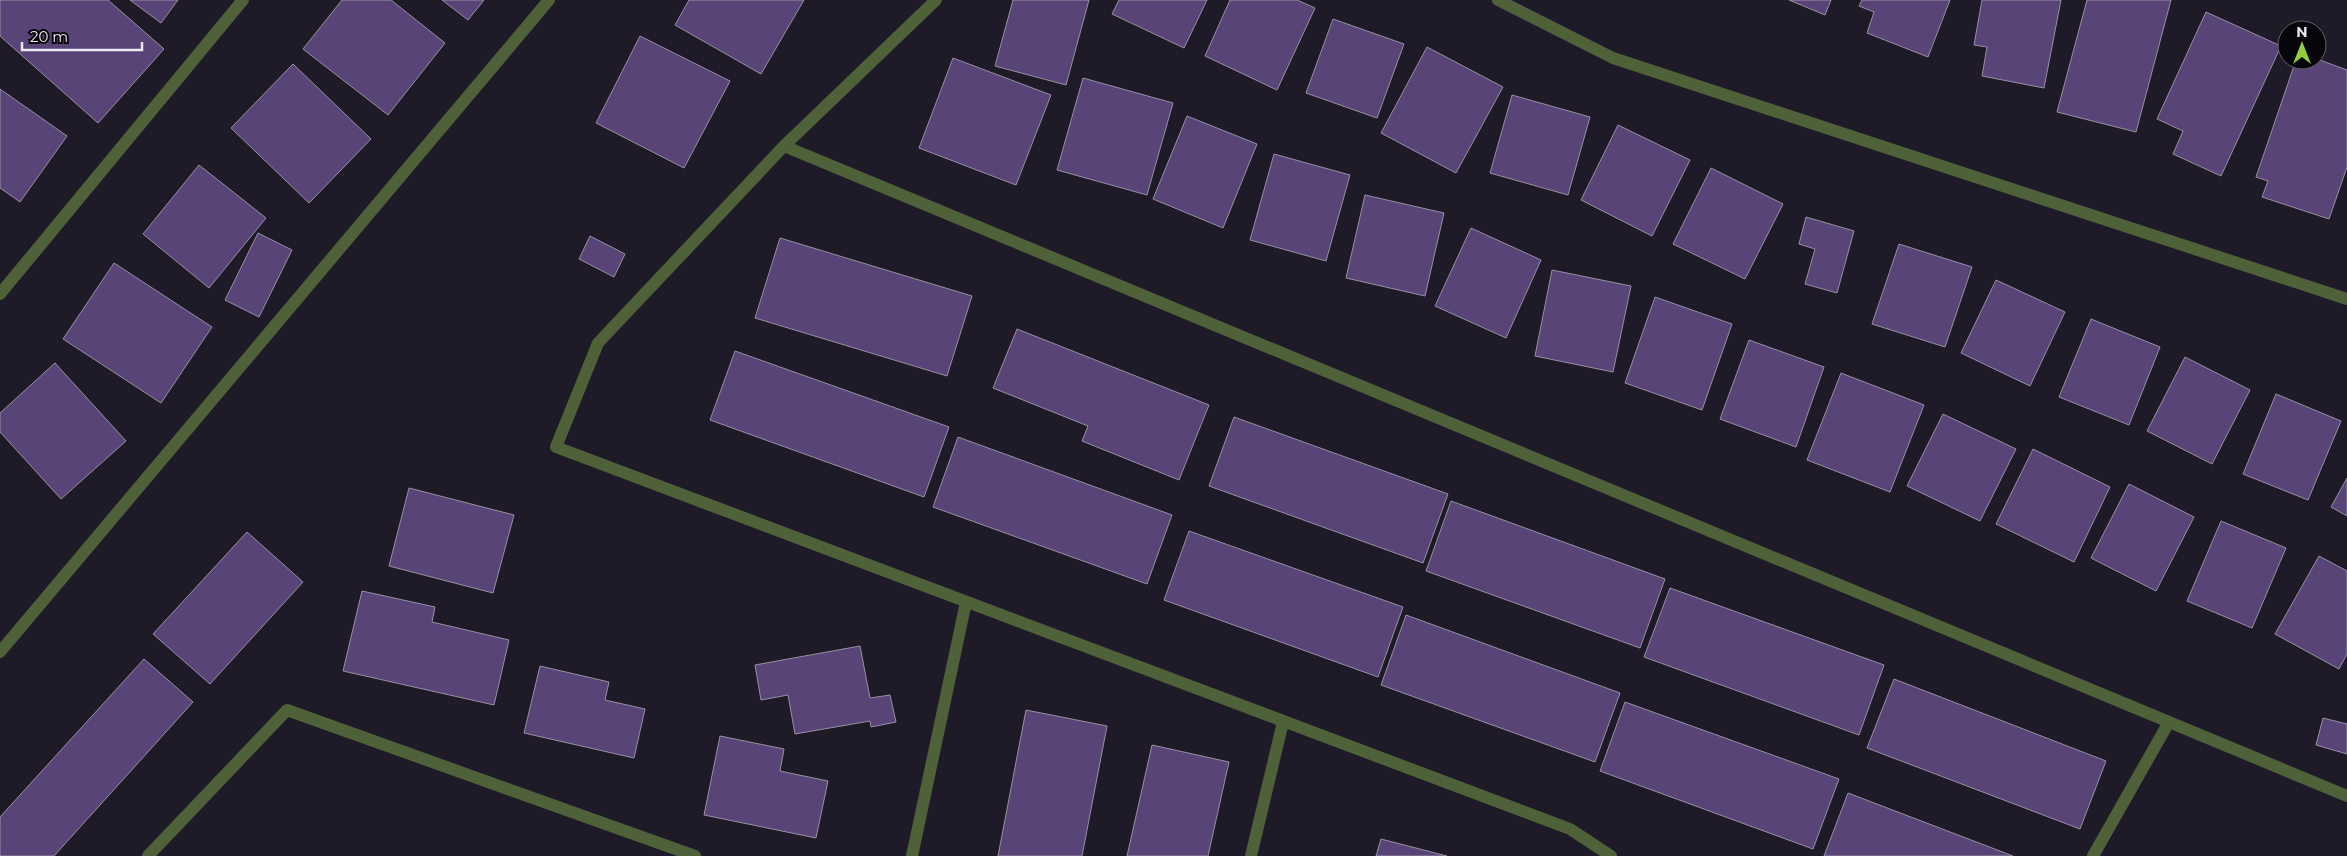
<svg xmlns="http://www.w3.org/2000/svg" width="2347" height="856" font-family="Montserrat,sans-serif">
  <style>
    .building { fill: #584476; stroke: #9791a3 }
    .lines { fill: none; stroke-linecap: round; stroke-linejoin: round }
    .street { stroke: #4e6139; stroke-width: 12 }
  </style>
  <rect width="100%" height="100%" fill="#1f1a28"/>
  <!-- building -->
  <g class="building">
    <path d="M0,0h108l56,49 -66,74 -98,-87z"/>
    <path d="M130,0h48l-17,23z"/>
    <path d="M342,0h49l54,43 -57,72 -85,-66z"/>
    <path d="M442,0h42l-16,20z"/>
    <path d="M689,0h115l-43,74 -86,-49z"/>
    <path d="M1013,0h76l-23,85 -71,-19z"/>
    <path d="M1119,0h88l-23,48 -72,-34z"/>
    <path d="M1230,0h67l18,8 -38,82 -72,-34z"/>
    <path d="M1789,0h42l-6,15z"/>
    <path d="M1862,0h88l-22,57 -61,-24 7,-21 -15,-6z"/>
    <path d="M1982,0h79l-17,88 -62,-12 5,-29 -13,-2z"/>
    <path d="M2087,0h84l-35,132 -79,-20z"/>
    <path d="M2206,12l75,34 -60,130 -48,-22 10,-23 -26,-12z"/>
    <path d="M1333,19l71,25 -27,74 -71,-25z"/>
    <path d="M640,36l90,45 -46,87 -88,-45z"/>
    <path d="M1427,47l76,40 -47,86 -75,-40z"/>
    <path d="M953,58l98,37 -35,90 -97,-37z"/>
    <path d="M2317,59l30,11v97l-18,52 -67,-22 6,-16 -12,-4 40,-117z"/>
    <path d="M293,64l78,75 -62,64 -78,-75z"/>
    <path d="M1083,78l90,25 -26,92 -90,-25z"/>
    <path d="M0,89l67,47 -47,66 -20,-14z"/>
    <path d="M1512,95l78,22 -22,78 -78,-22z"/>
    <path d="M1187,116l70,28 -34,84 -70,-29z"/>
    <path d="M1618,125l72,35 -38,76 -71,-36z"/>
    <path d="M1274,154l76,21 -24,86 -76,-21z"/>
    <path d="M199,165l67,53 -57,70 -66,-54z"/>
    <path d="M1711,168l72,36 -38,75 -72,-35z"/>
    <path d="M1365,195l79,18 -19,83 -79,-18z"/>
    <path d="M1806,217l48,14 -17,62 -32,-9 10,-35 -16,-5z"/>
    <path d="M1471,228l70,32 -35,78 -71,-32z"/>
    <path d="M258,233l34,17 -33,67 -34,-17z"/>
    <path d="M590,236l35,18 -11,23 -35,-18z"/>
    <path d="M780,238l192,58 -25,80 -192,-58z"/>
    <path d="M1899,244l73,23 -27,80 -73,-23z"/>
    <path d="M114,263l98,64 -51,76 -98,-64z"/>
    <path d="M1552,270l79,16 -18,86 -78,-16z"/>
    <path d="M1996,280l69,32 -35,74 -69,-33z"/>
    <path d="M1655,297l77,27 -30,86 -77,-27z"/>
    <path d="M2091,319l69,28 -31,78 -70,-28z"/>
    <path d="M1017,329l192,76 -30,75 -97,-39 6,-15 -95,-38z"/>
    <path d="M1749,340l75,27 -28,80 -76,-28z"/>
    <path d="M735,351l214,76 -25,70 -214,-77z"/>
    <path d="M2185,357l65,33 -38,74 -65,-33z"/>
    <path d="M55,363l71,78 -65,58 -61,-67v-19z"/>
    <path d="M1841,373l83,32 -34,87 -83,-32z"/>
    <path d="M2276,394l65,27 -33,79 -65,-26z"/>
    <path d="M1943,414l73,35 -36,72 -73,-35z"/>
    <path d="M1234,417l214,77 -25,69 -214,-77z"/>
    <path d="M958,437l214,78 -25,69 -214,-77z"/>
    <path d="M2033,449l77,38 -36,75 -78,-38z"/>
    <path d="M2347,478v38l-16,-9z"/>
    <path d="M2129,484l65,33 -38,74 -65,-33z"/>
    <path d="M409,488l105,27 -21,78 -104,-27z"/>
    <path d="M1451,501l214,78 -25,69 -214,-77z"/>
    <path d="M2221,521l65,27 -34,80 -65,-27z"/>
    <path d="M1189,531l214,76 -25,70 -214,-77z"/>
    <path d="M247,532l56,50 -93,102 -57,-50z"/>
    <path d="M2319,556l28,15v83l-8,15 -64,-35z"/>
    <path d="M1670,588l214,77 -25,70 -215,-78z"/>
    <path d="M362,591l73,16 -3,15 77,18 -15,65 -151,-34z"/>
    <path d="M1406,615l214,78 -25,69 -214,-77z"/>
    <path d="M860,646l10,52 20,-3 6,27 -25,5 -1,-6 -75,13 -7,-39 -27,5 -6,-35z"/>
    <path d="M144,659l49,43 -139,154h-54v-39z"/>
    <path d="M540,666l69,16 -4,18 40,9 -11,49 -110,-25z"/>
    <path d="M1894,679l212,82 -26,68 -213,-81z"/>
    <path d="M1625,702l214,77 -26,70 -213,-78z"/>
    <path d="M1026,710l81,16 -25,130h-84z"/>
    <path d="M2323,718l24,6v30l-31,-9z"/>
    <path d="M720,736l64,13 -4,22 48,10 -12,57 -112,-23z"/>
    <path d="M1152,745l77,17 -21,94h-81z"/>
    <path d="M1848,793l165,63h-189z"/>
    <path d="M1381,839l66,17h-71z"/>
  </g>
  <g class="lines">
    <!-- street -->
    <g class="street">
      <path d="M936,0l-152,146 -186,197 -42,104 1014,382 41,27"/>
      <path d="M1498,0l115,58 734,241"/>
      <path d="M784,146l1563,650"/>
      <path d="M0,294l243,-294"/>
      <path d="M0,652l549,-652"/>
      <path d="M148,856l139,-146 408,146"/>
      <path d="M912,856l54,-254"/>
      <path d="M1251,856l32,-134"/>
      <path d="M2093,856l76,-134"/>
    </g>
  </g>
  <!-- north arrow -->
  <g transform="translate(2302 45)"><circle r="24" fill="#08060c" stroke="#636168"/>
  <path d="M0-4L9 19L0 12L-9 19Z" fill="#92cd3e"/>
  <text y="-8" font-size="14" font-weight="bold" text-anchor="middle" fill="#ece9f3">N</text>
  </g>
  <!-- scale -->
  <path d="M22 42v8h120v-8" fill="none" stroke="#ece9f3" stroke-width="2.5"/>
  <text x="30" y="42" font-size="15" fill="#ece9f3" stroke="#08060c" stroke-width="4" paint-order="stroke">20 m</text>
</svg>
